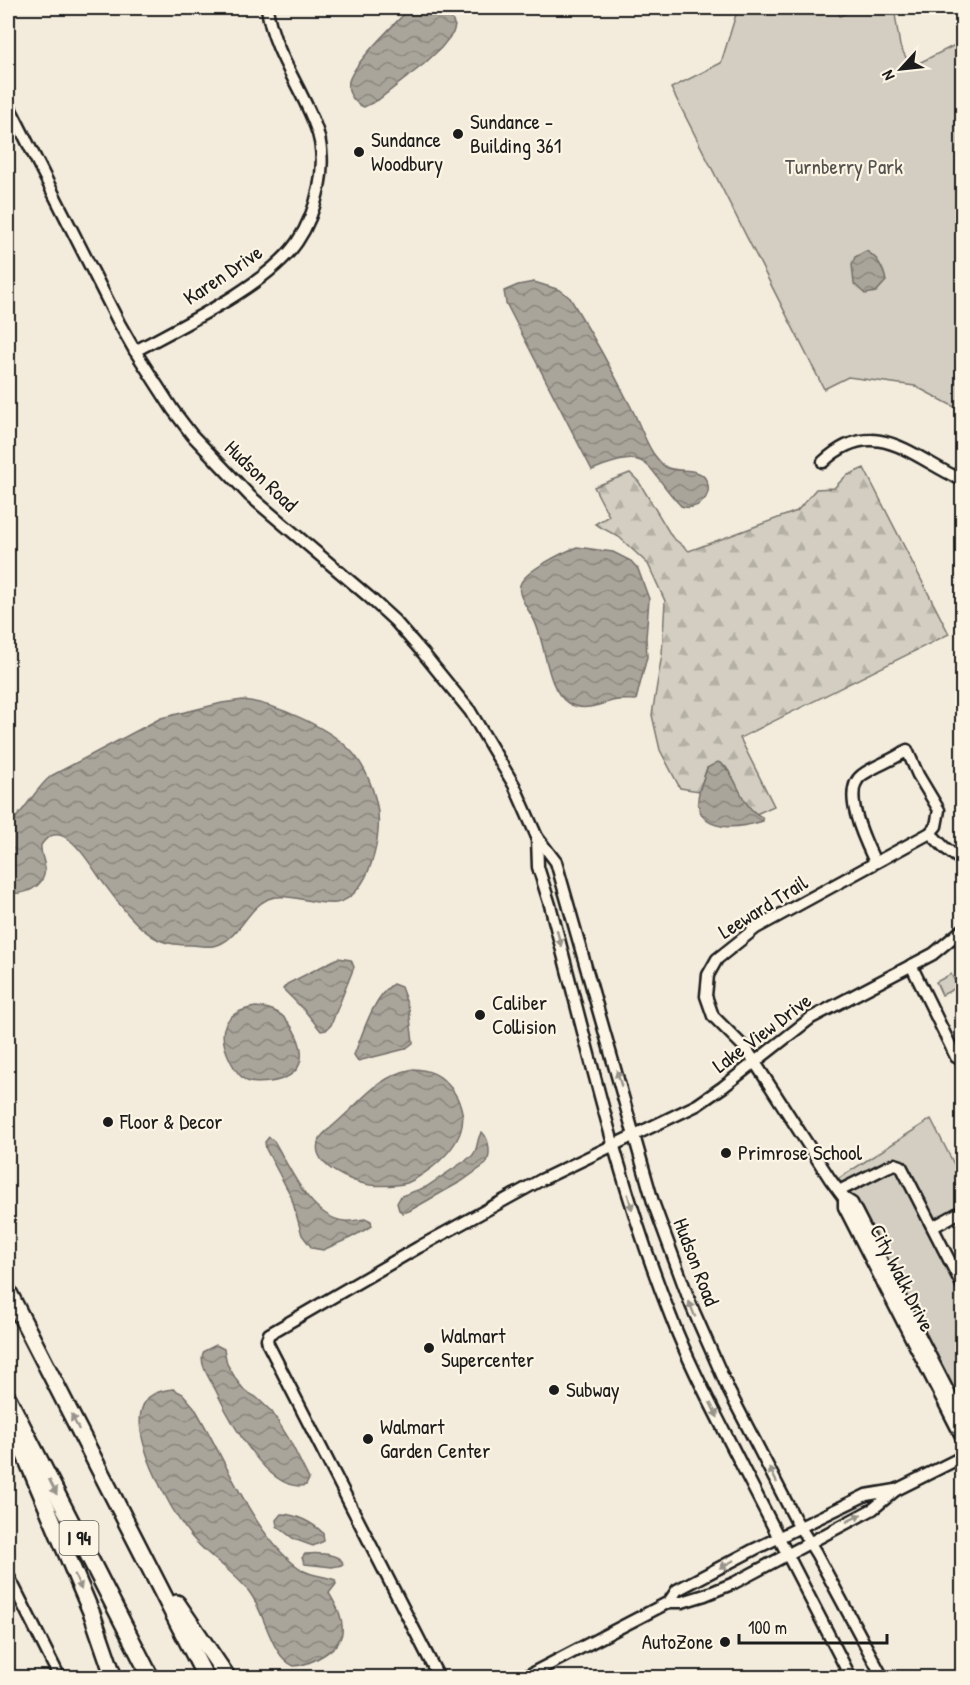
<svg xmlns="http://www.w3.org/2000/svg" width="970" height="1685" font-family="'Patrick Hand',sans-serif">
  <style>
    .forest { fill: url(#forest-firs); stroke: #78756e; stroke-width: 1.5 }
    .park { fill: #d3cec1; stroke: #78756e; stroke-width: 1.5 }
    .water { fill: url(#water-waves); stroke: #716e68; stroke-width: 1.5 }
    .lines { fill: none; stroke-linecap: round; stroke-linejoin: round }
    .minor-casing { stroke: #1c1c1c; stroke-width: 15 }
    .highway-casing { stroke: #1c1c1c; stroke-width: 20 }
    .minor { stroke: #fcf5e5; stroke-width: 10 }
    .highway { stroke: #fcf5e5; stroke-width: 15 }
    .oneway { fill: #97938b }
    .poi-dot { fill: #1c1c1c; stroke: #fcf5e5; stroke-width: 2 }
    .labels { text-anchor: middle; stroke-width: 4.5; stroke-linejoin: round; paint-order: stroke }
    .shield { fill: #fcf5e5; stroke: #5f5d58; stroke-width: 1.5 }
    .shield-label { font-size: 20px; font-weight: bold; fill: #1c1c1c }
    .poi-label { font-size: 21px; fill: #1c1c1c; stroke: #fcf5e5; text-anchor: start }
    .park-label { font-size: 21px; fill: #53514e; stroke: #fcf5e5 }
    .street-label { font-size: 21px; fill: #1c1c1c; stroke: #fcf5e5 }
  </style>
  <defs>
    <pattern id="forest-firs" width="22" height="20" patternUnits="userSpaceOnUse" patternTransform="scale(1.5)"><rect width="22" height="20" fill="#d3cec1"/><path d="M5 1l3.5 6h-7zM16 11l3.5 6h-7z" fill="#b5b0a5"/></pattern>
    <pattern id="water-waves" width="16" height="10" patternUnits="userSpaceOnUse" patternTransform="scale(1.5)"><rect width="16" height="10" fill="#aaa59b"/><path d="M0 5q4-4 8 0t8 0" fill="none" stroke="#8a867e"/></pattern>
  </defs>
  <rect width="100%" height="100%" fill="#f3ecdd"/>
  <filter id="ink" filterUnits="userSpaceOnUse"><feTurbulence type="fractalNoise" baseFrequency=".0167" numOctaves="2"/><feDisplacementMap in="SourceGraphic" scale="12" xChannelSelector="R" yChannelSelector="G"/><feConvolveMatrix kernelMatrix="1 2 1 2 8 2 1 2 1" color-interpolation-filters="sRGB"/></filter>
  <g filter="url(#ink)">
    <!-- forest -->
    <path class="forest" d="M864,468l85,166 -209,104 34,68 -18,8 -9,-8 -21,-39 -19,1 -8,23 -19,-3 -20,-38 -8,-35 10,-61 3,-53 -17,-37 -29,-27 -24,-13 14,-8 -15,-29 36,-14 9,9 33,55 17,14 108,-40 19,-22 18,-1 12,-12z"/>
    <!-- park -->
    <g class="park">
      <path d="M738,8h97l5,8 16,-8h38l6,38 11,21 50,-25 1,2v367l-47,-25 -67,-9 -24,12 -153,-301 50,-25z"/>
      <path d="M951,974l7,13 -16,8 -6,-13z"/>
      <path d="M931,1119l31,61v31l-29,16 29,58v122l-4,3 -125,-228z"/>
    </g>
    <!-- water -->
    <g class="water">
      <path d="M410,8h37l8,18 -2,7 -12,15 -17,16 -46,36 -14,7c-10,-4 -18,-15 -15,-26 7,-21 45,-56 61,-73z"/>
      <path d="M866,251c11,5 18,18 20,30l-10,11 -11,2 -11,-10 -2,-20 3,-7z"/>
      <path d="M534,282l26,8 10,8c22,36 42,72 61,109 8,15 13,32 22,46 3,4 8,11 13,14 12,7 35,-2 41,15 6,16 -11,30 -26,24 -37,-38 -27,-62 -89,-36l-86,-167 -2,-12 14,-6z"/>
      <path d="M577,547l36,5 18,9 7,8 11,30 -3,39 1,19 -11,43c-8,0 -16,-1 -24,1 -15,4 -29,11 -44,2 -23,-15 -22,-63 -35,-85 -5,-9 -16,-23 -13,-33 4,-14 44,-33 57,-38z"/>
      <path d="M243,700c32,4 83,26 106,49 15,14 24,38 28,57 6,28 -7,91 -41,97 -20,3 -50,-12 -68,-4 -22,10 -30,43 -55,47 -7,1 -15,-1 -22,-1 -10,0 -23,-1 -32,-5 -21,-10 -40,-36 -54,-55 -12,-14 -41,-74 -64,-40 -1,9 4,16 4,25 -2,19 -21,25 -37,23v-68c18,-14 25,-34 43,-49l110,-58 61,-15z"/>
      <path d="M718,762c20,9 20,44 44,55l1,4c-22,7 -64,14 -65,-21 0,-11 6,-21 9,-32z"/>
      <path d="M338,958l13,2 3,7 -23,58 -5,5 -5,1 -16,-20 -22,-22 4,-5z"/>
      <path d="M393,984l8,3 8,22 4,34 -8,6 -47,12 -4,-6c9,-22 19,-58 39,-71z"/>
      <path d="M256,1007c18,1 28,7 37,22 16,28 9,48 -23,53 -8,1 -16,2 -23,-1 -8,-4 -13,-13 -17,-21 -14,-29 -7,-48 26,-53z"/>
      <path d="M413,1069c17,1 27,5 38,19 23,31 9,56 -17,78 -8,6 -17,13 -27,17 -12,3 -25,3 -37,2 -17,-2 -58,-19 -52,-42 3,-10 11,-13 18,-20 26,-22 40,-46 77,-54z"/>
      <path d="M482,1132c8,8 9,23 4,32l-24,17 -53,30 -6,2 -4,-3 -2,-7 4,-7 25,-9 46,-31c7,-7 4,-18 10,-24z"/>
      <path d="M269,1137l5,4c15,25 36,76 70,80 8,1 15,-2 23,-2l4,2 1,5 -22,12 -27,12 -11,-2 -10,-13 -11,-39 -25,-47 -1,-7z"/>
      <path d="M216,1345l8,4 3,15 10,17 8,10 11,6 16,15 17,27 20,40 -3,6c-37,10 -76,-65 -89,-92 -5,-11 -20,-30 -13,-42z"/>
      <path d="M173,1389l10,5 11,13c29,47 62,136 110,164 9,5 21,5 31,9l1,4 -7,9c7,12 15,25 13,40 -3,17 -32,32 -48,33 -23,-9 -29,-53 -44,-73 -17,-24 -45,-37 -62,-61 -19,-24 -62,-102 -43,-130 5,-9 19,-12 28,-13z"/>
      <path d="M281,1514c15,0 32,9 42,19l1,8 -11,5 -19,-7 -17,-13 -1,-6z"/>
      <path d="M305,1554c12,-1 29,-1 37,7l1,4 -11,2 -27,-3 -3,-6z"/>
    </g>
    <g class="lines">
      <!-- minor casing -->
      <g class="minor-casing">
        <g id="minor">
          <path d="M8,104l111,219 16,28 38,59 19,25 58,61 119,101 26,24 28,32 47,58 44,74 23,52 19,25 97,340 38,103 38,86 66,128 21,34 67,125"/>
          <path d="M135,351c46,-25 133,-66 162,-109 11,-16 18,-35 22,-54 4,-20 4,-44 -4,-63 -15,-40 -42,-74 -48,-117"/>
          <path d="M823,462c52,-49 90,-4 139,18"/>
          <path d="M930,833l15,15 17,13"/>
          <path d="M537,837l1,30 12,38c37,138 68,279 121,412 20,52 47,101 72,151 36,70 72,140 108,210"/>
          <path d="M875,862c-9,-19 -35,-71 -13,-87 14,-10 32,-15 45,-25l11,25 21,35 -3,16 -6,7 -174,95 -39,31 -9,16 -2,21 7,20 34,34 83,129 14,19 8,5 110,215"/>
          <path d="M911,965l45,92 6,-3"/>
          <path d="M839,1191l48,-24 8,-3 6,2 61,119"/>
          <path d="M844,1198v9l118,231"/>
          <path d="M933,1227l29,-16"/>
          <path d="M8,1575l52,103"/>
          <path d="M669,1602l8,-12 78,-41 111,-54 30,-5"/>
          <path d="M439,1678l-171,-334 -1,-5 2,-5 150,-87 122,-67 156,-75 26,-18 88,-69 122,-64 29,-24"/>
          <path d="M523,1678l146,-76h13l23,-7 29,-12 139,-74 23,-19 66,-33"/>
        </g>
      </g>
      <!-- highway casing -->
      <g class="highway-casing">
        <g id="highway">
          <path d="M8,1291l198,387"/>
          <path d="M8,1398l143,280"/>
          <path d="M16,1434l76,180 22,64"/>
          <path d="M177,1603l51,75"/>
        </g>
      </g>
      <!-- minor -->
      <use href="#minor" class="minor"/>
      <!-- highway -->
      <use href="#highway" class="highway"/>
    </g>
    <!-- one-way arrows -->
    <defs><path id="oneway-solid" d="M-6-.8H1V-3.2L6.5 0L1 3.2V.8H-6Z" transform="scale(1.5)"/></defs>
    <g class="oneway">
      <use href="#oneway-solid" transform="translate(559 938) rotate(75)"/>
      <use href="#oneway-solid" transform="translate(619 1078) rotate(-106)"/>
      <use href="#oneway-solid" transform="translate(630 1202) rotate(74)"/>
      <use href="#oneway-solid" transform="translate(692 1309) rotate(-112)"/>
      <use href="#oneway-solid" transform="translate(714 1410) rotate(63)"/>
      <use href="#oneway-solid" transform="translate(75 1422) rotate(-117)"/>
      <use href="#oneway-solid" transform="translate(773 1475) rotate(-117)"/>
      <use href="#oneway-solid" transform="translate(53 1487) rotate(63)"/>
      <use href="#oneway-solid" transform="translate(854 1518) rotate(-27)"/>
      <use href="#oneway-solid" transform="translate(727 1564) rotate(152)"/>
      <use href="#oneway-solid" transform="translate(78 1582) rotate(67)"/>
    </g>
  </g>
  <!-- markers -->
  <g class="poi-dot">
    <circle cx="458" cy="134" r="6"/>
    <circle cx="359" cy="152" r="6"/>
    <circle cx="480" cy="1015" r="6"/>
    <circle cx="108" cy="1122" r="6"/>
    <circle cx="726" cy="1153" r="6"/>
    <circle cx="429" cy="1348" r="6"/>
    <circle cx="554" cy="1390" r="6"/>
    <circle cx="368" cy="1439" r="6"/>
    <circle cx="725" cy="1642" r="6"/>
  </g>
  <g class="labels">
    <!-- shield labels -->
    <rect class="shield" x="59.5" y="1521" width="39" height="34" rx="4.5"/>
    <g class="shield-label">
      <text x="79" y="1545">I 94</text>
    </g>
    <!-- poi labels -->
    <g class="poi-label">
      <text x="470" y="129">Sundance -<tspan x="470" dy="24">Building 361</tspan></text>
      <text x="371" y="147">Sundance<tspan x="371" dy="24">Woodbury</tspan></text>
      <text x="492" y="1010">Caliber<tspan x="492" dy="24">Collision</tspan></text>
      <text x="120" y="1129">Floor &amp; Decor</text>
      <text x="738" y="1160">Primrose School</text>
      <text x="441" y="1343">Walmart<tspan x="441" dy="24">Supercenter</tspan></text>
      <text x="566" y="1397">Subway</text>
      <text x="380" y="1434">Walmart<tspan x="380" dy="24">Garden Center</tspan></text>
      <text x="713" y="1649" text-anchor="end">AutoZone</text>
    </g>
    <!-- park labels -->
    <g class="park-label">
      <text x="844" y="174">Turnberry Park</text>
    </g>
    <!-- street labels -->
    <g class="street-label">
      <text transform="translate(223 275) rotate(-34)" y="7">Karen Drive</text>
      <text transform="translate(261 476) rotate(44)" y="7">Hudson Road</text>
      <text transform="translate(763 907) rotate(-32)" y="7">Leeward Trail</text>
      <text transform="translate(762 1033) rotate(-37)" y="7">Lake View Drive</text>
      <text transform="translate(696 1262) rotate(69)" y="7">Hudson Road</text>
      <text transform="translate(902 1278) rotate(63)" y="7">City Walk Drive</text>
    </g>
  </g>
  <!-- margin -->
  <rect width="970" height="1685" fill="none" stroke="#fcf5e5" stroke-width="30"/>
  <rect x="15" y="15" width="940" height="1655" fill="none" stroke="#1c1c1c" stroke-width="2" filter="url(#ink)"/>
  <!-- north arrow -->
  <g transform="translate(901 69) rotate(243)" stroke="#fcf5e5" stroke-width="4.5" paint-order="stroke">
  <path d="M0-4.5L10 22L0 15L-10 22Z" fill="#1c1c1c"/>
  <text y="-9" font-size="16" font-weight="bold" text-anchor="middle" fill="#1c1c1c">N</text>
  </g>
  <!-- scale -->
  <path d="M739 1634v9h148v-9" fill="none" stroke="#1c1c1c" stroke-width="3"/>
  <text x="748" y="1634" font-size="18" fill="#1c1c1c" stroke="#fcf5e5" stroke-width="4.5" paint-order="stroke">100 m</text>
</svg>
